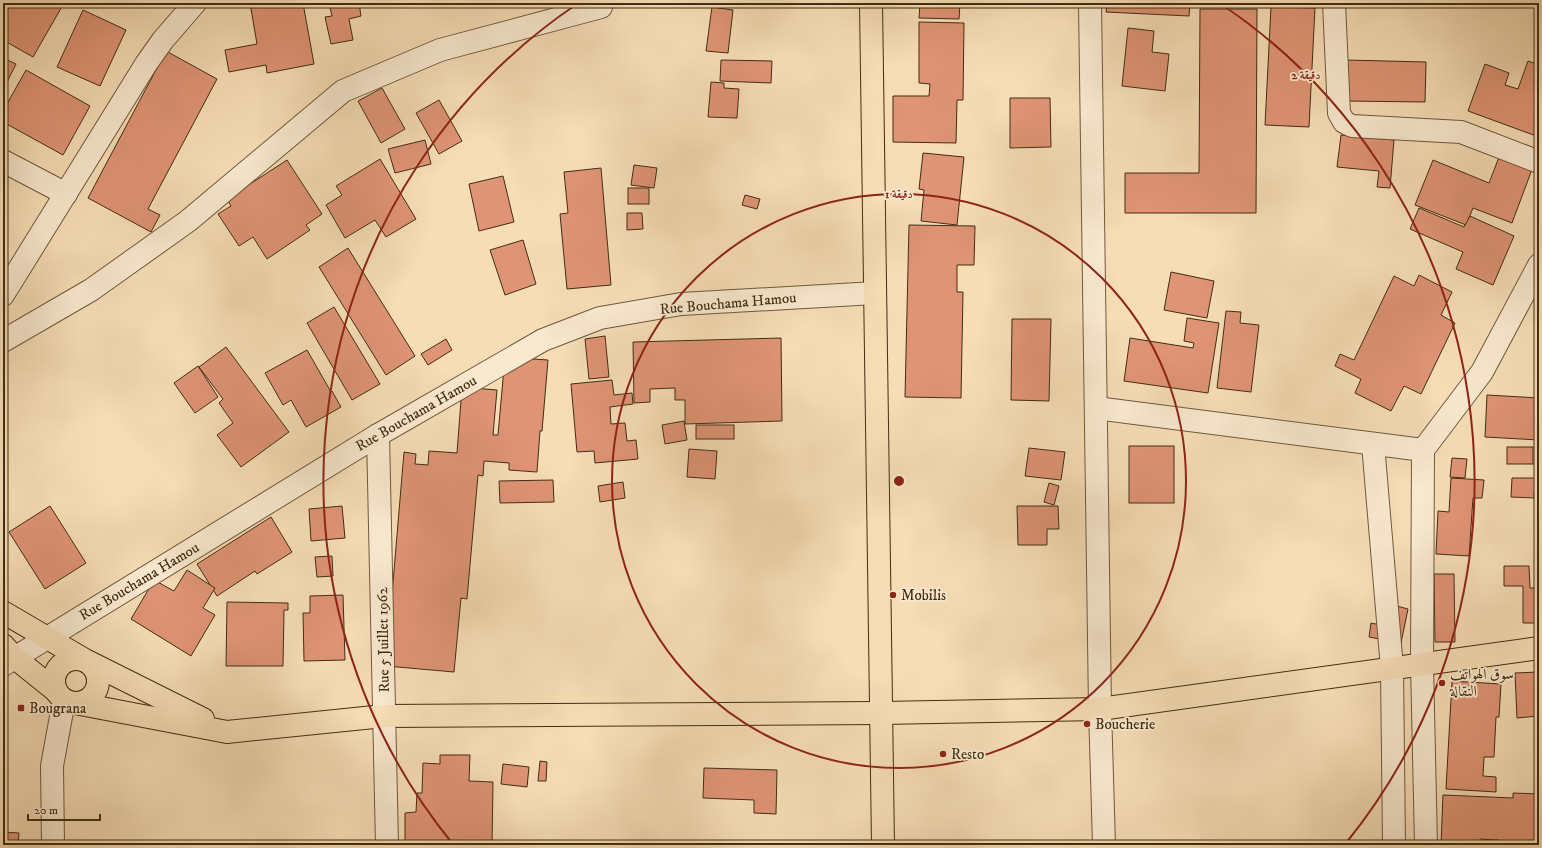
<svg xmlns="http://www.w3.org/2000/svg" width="1542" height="848" font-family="'IM FELL DW Pica',Amiri,serif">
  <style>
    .building { fill: #df9475; stroke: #422d13 }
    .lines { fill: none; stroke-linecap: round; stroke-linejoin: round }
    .minor-casing { stroke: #6f593c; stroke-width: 24 }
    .major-casing { stroke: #422d13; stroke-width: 24 }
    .minor { stroke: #f9e9d0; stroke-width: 22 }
    .major { stroke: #f6ddb6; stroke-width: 22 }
    .ring { fill: none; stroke: #8f2418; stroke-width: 2 }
    .poi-dot { fill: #8f2418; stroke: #f9e9d0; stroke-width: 1.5 }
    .labels { text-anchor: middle; stroke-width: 3.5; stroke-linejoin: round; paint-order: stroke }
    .street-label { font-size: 15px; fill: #422d13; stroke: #f9e9d0 }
    .poi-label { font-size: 15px; fill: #422d13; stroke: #f9e9d0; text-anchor: start }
    .centre { fill: #8f2418; stroke: #f9e9d0; stroke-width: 2 }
    .ring-label { font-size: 12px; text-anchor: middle; font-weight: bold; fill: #8f2418; stroke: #f9e9d0; stroke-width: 3.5; stroke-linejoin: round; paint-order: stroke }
  </style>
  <rect width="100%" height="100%" fill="#f6ddb6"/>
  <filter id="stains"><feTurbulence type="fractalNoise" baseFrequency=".005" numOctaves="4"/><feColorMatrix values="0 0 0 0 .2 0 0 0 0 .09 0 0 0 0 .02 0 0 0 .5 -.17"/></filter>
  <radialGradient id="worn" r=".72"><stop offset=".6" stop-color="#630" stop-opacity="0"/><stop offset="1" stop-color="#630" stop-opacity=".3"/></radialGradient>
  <!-- building -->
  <g class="building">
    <path d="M10,3h54l-31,54 -30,-17v-24z"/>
    <path d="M250,3h53l11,61 -47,9 -1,-8 -37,7 -4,-22 32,-6z"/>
    <path d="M329,3h30l2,13 -12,3 4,21 -22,4 -6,-27 7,-1z"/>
    <path d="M920,3h40l-1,16 -40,-1z"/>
    <path d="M1107,3h83l-1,13 -83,-4z"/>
    <path d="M712,7l21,3 -5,43 -22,-2z"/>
    <path d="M1271,7l44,1 -6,119 -44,-2z"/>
    <path d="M1200,9h57l-1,204h-131v-40h74z"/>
    <path d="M83,10l43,20 -26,56 -43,-19z"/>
    <path d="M919,22l45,1 -1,77h-6l-1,43 -63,-1v-46h36l1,-12 -11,-1z"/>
    <path d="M1128,28l26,3 -2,21 17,2 -4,37 -43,-5z"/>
    <path d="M166,51l51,28 -69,130 12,6 -9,17 -63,-34z"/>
    <path d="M3,58l13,6 -13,26z"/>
    <path d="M721,60l51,1 -1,22 -51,-2z"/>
    <path d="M1346,60l80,2 -1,40 -80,-1z"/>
    <path d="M1528,61l11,4v72l-71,-26 17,-47 24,9 -4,12 13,4z"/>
    <path d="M26,70l64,36 -27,49 -60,-33v-11z"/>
    <path d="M711,82l13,1v5l15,1 -2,29 -29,-1z"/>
    <path d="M382,88l23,41 -24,14 -23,-42z"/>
    <path d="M1010,98h40l1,49 -41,1z"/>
    <path d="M439,100l23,41 -23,13 -23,-41z"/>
    <path d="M1341,135l53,5 -4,48 -13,-1 2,-16 -42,-4z"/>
    <path d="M425,140l6,24 -36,9 -7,-24z"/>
    <path d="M1501,152l33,12 -22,59 -39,-15 -7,17 -51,-20 18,-45 56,23z"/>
    <path d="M923,153l41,4 -7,68 -36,-4 3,-31 -5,-1z"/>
    <path d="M380,159l36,60 -30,18 -11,-17 -30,18 -19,-33 16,-10 -6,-9z"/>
    <path d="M287,160l35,54 -16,11 4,5 -43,29 -14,-22 -14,9 -21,-32 13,-8 -4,-7z"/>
    <path d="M634,165l23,3 -3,20 -23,-3z"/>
    <path d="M601,168l10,117 -44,4 -7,-75 8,-1 -4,-41z"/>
    <path d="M503,176l11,46 -35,9 -10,-47z"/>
    <rect x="628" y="188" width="21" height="16"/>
    <path d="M745,195l15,4 -3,10 -15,-4z"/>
    <path d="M1419,208l45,19 6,-11 44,20 -21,49 -37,-16 7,-17 -53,-23z"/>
    <path d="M627,213h15l1,16 -16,1z"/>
    <path d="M909,225l66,1 -1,39h-17v27h6l-2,106 -56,-1z"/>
    <path d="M523,240l13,44 -31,11 -15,-45z"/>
    <path d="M348,248l67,108 -29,19 -67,-108z"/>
    <path d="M1171,272l43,9 -7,37 -43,-8z"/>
    <path d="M1419,275l33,17 -11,23 14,8 -34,71 -17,-8 -13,25 -36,-18 6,-14 -26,-13 5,-12 14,6 40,-84 20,10z"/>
    <path d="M334,307l46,77 -28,16 -45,-77z"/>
    <path d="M1226,311l15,1 -1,11 19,2 -8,67 -34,-4z"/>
    <path d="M1187,318l32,5 -11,70 -84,-12 6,-43 63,10 1,-5 -10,-2z"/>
    <path d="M1012,319h39l-2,82 -38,-1z"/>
    <path d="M605,336l4,41 -20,2 -4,-40z"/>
    <path d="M781,338l1,83 -97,3v-24h-10v-12l-25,1v13l-16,1 -1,-61z"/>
    <path d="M446,339l6,11 -24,15 -7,-11z"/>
    <path d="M226,347l63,85 -48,35 -24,-32 16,-12 -14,-20 4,-4 -24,-32z"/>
    <path d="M307,350l24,42 1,-1 9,16 -35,20 -15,-27 -8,5 -18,-32z"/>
    <path d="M505,357l43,3 -6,71h-2l-3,41 -28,-2v-7l-25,-2 -1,15 -5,-1 -11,124 -6,-1 -7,74 -68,-6 18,-214 12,2 -1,10 13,1 1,-14 28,2 5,-66 35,3 -4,45h5z"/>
    <path d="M198,366l20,31 -23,16 -21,-30z"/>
    <path d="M612,380l2,15 18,-2 1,11 -23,3 1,17 14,-1 2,18 9,-1 2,19 -43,4 -1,-12 -17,1 -6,-68z"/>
    <path d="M1487,395l52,3v42l-54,-3z"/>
    <path d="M684,421l3,19 -22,4 -3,-19z"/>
    <rect x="696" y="425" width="38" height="14"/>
    <rect x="1129" y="446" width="45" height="57"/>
    <rect x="1507" y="447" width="26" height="17"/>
    <path d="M1029,448l36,4 -4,28 -36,-4z"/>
    <path d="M689,449l28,2 -2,28 -28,-2z"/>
    <path d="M1452,458l15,1 -2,19 -15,-1z"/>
    <path d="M1451,478l33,2 -2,18h-9l-4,58 -33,-2 2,-43 11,1z"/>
    <path d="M1512,478h23v20l-24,-1z"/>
    <path d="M553,480l1,22 -54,1 -1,-22z"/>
    <path d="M623,482l2,16 -25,4 -2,-16z"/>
    <path d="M1049,483l10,3 -5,19 -10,-3z"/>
    <path d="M1534,493h5v65h-1z"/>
    <path d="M50,506l36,57 -41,26 -36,-57z"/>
    <path d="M342,506l3,32 -34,3 -2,-32z"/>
    <path d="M1017,506h41l1,23h-12v16h-29z"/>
    <path d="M271,517l21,35 -35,22 -2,-3 -38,25 -20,-32z"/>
    <path d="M332,556l1,20 -16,1 -2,-20z"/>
    <path d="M1504,566h25l1,22h9v35h-16v-37h-19z"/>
    <path d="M187,570l28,18 -12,20 12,7 -24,41 -60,-37 23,-39 20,11z"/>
    <path d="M1434,574h20l1,68h-20z"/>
    <path d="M343,595l2,65 -41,1 -1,-48h7v-17z"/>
    <path d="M227,602l61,1v7h-4l-1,56h-57z"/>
    <path d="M1393,605l15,4 -7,34 -32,-6 2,-14 14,3z"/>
    <path d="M1539,672v44l-22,2 -2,-45z"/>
    <path d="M1452,681l49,3 -2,33h-3l-2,40h-10l-1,19 13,1v15l-50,-3z"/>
    <path d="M440,755h30l-1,26 24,1 -1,63h-87v-32l11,-1 1,-19h5l1,-30 17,1z"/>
    <path d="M540,761l7,1 -1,19h-8z"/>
    <path d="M503,764l26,3 -2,20 -26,-3z"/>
    <path d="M704,768l73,2 -1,44 -22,-1v-13l-51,-2z"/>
    <path d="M1513,793l26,1v51h-42l1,-5 -18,-1v6h-39l2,-50 70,3z"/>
    <path d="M3,832l16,1 -1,12h-15z"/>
  </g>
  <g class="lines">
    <!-- minor casing -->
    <g class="minor-casing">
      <g id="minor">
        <path d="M1090,3l10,706 4,136"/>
        <path d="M1334,3l5,110 5,9 8,4 109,6 78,30"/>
        <path d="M3,161l63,33"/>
        <path d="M3,295l143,-231 17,-24 32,-37"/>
        <path d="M3,341l88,-51 97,-69 155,-130 97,-41 161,-43 -1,-4"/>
        <path d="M1096,408l327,42"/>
        <path d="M378,435l9,410"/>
        <path d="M1373,444l19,224 2,177"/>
        <path d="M3,665l375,-230 165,-95 57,-22 81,-14 194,-11"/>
        <path d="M53,845l-1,-79 12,-66"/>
        <path d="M1426,845l-4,-181 1,-214 59,-78 57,-107"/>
      </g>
    </g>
    <!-- major casing -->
    <g class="major-casing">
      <g id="major">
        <path d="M871,3l12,842"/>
        <path d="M3,612l82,48 118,59"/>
        <path d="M3,645l12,13 41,33"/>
        <circle cx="76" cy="681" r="22"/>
        <path d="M75,703l152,29 157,-16 497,-3 219,-4 439,-61"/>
      </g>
    </g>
    <!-- minor -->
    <use href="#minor" class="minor"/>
    <!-- major -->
    <use href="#major" class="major"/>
  </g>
  <!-- distance rings -->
  <g class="ring">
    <circle cx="899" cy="481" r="287"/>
    <path d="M452 843A575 575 0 0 1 577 4M1221 4A575 575 0 0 1 1346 843"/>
  </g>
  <!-- markers -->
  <g class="poi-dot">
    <circle cx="893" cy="595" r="4"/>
    <circle cx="1442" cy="683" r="4"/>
    <rect x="17" y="704" width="8" height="8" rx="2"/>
    <circle cx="1087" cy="724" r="4"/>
    <circle cx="943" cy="754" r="4"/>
  </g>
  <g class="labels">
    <!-- street labels -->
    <g class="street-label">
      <text transform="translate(728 303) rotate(-5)" y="5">Rue Bouchama Hamou</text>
      <text transform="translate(416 413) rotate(-30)" y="5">Rue Bouchama Hamou</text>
      <text transform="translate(139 581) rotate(-31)" y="5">Rue Bouchama Hamou</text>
      <text transform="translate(383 640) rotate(-91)" y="5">Rue 5 Juillet 1962</text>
    </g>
    <!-- poi labels -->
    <g class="poi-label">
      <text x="901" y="600">Mobilis</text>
      <text x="1450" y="679">سوق الهواتف<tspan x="1450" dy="17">النقالة</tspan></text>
      <text x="29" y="713">Bougrana</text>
      <text x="1095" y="729">Boucherie</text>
      <text x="951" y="759">Resto</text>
    </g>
  </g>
  <circle cx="899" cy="481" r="6" class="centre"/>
  <g class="ring-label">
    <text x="1306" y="79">2 دقيقة</text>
    <text x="899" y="198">1 دقيقة</text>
  </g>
  <!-- margin -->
  <rect width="1542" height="848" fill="none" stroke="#f6ddb6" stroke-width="16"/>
  <rect x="4" y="4" width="1534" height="840" fill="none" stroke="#422d13" stroke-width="2"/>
  <rect x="8" y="8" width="1526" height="832" fill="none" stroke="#422d13"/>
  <!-- scale -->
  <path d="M28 814v6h72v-6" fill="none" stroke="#422d13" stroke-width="2"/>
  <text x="34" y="814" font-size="12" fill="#422d13" stroke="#f9e9d0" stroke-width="3" paint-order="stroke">20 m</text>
  <rect width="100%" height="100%" filter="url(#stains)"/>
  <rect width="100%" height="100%" fill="url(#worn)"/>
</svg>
